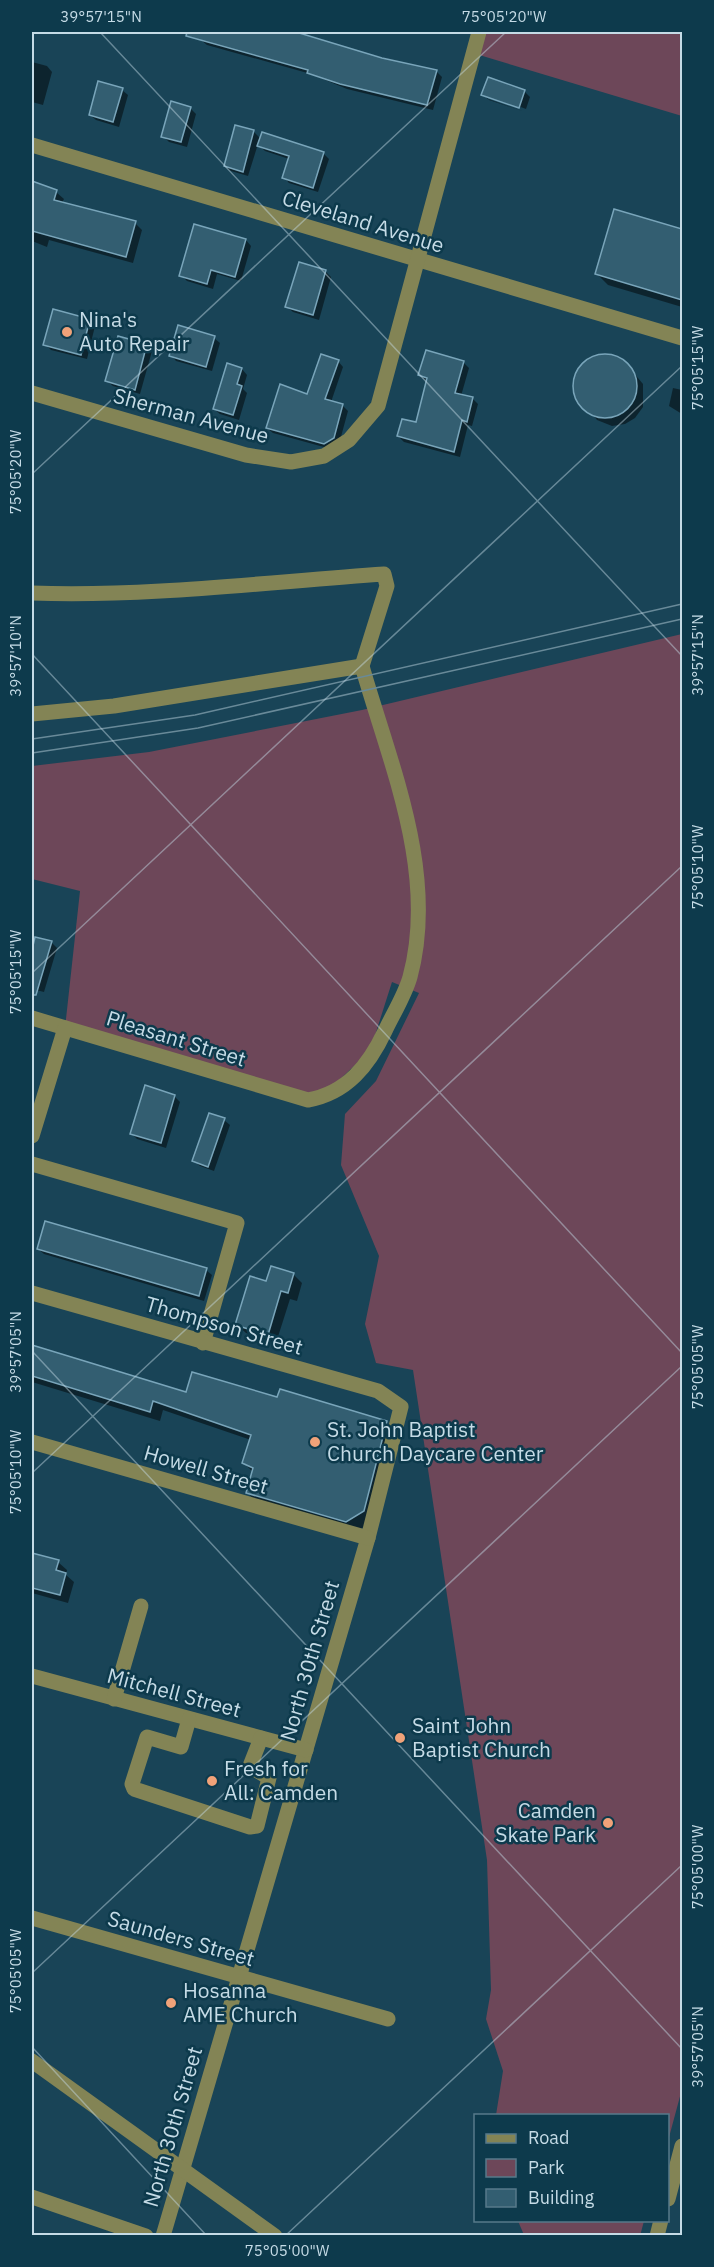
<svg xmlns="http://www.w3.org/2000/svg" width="714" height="2267" font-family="'IBM Plex Sans',sans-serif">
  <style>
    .green { fill: #6d4759 }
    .shadow { fill: #0007 }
    .building { fill: #335e71; stroke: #79a5ba; stroke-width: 1.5 }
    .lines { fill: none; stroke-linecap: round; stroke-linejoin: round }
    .minor { stroke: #838455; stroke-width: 15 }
    .tram { stroke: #698a99; stroke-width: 1.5 }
    .ticks { fill: none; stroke: #c5dbe6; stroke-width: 1.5; stroke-opacity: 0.45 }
    .poi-dot { fill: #f0a279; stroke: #0d3a4c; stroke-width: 2 }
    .labels { text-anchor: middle; stroke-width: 5; stroke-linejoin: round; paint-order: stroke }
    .street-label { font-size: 21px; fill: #c5dbe6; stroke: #0d3a4c }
    .poi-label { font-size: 21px; fill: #c5dbe6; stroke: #0d3a4c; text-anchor: start }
    .neatline { fill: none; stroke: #c5dbe6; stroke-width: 2 }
    .ticks-label { font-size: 15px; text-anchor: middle; fill: #c5dbe6 }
  </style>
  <rect width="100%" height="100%" fill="#194457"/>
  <!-- green -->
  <g class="green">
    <path d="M483,32h199v84l-206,-62z"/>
    <path d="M682,634v1455l-14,52v-25l-172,-1 7,-44 -17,-52 5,-29 -4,-130 -74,-490 -37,-7 -11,-39 14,-68 -38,-91 4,-51 31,-33 43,-88 -27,-11 -22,69 -50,47 -255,-70 15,-137 -48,-12v-113l117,-14 213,-42z"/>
    <path d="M518,2221v-1l126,1 -4,15 -116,-1z"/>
  </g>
  <!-- shadow -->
  <g class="shadow">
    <path d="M204,32h94l38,14 100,25 6,6 -9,33 -86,-21 -36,-15 -104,-29 -6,-5z"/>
    <path d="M32,62l15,4 5,6 -9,33 -11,-3z"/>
    <path d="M122,90l6,5 -9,32 -23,-7 -6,-5z"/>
    <path d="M524,91l6,6 -4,12 -38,-14v4l37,13 -36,-12 -6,-6z"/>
    <path d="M190,108l6,6 -9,33 -18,-5 -6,-6z"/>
    <path d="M236,127l18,5 7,7 62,14 6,6 -11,33 -29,-9 -5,-6 5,-18 -24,-8 -7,-7 -10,32 -17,-5 -6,-5z"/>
    <path d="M32,183l24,9 8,7 -2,4 73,20 7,7 -9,33 -84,-23 -2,7 -15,-6z"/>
    <path d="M615,211l67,20v76l-74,-22 -11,-11z"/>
    <path d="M246,240l5,6 -10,35 -24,-7 -4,15 -26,-8 -6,-6z"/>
    <path d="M300,264l26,8 5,5 -12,43 -26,-8 -6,-5z"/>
    <path d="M54,311l36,10 5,5 -8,33 -36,-9 -6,-6z"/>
    <path d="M214,338l6,5 -8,28 -36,-10 -5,-6z"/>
    <path d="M147,346l5,5 -12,43 -27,-8 -6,-5z"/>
    <path d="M427,351l37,12 5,5 -8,28 11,2 6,6 -6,22 -4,-1 -8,32 -56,-15 -6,-6 19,-12 10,-43 -7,-6z"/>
    <path d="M607,355l10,3 10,7 16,19v23l-8,11 -10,6 -13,2 -15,-6 -21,-28 1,-18 5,-8 13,-9z"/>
    <path d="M338,361l5,6 -12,35 11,3 6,6 -9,33 -8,5 -58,-16 -6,-5 41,-33z"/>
    <path d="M242,369l5,6 -4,14 4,4 -8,27 -19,-6 -6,-5z"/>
    <path d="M673,388l9,2v24l-13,-8z"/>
    <path d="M36,938l15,4 6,6 -13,44 -12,-3v-33z"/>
    <path d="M174,1096l6,6 -14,46 -29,-9 -5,-5z"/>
    <path d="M224,1120l6,5 -16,46 -14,-5 -6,-5z"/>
    <path d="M38,1249l168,21 6,5 -8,26 -160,-47z"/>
    <path d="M293,1274l9,9 -5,18 -7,-2 -14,44 -30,-10 -9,-8 30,-42z"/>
    <path d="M32,1346l155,48 91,5 108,24 10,10 -22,88 -17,10 -100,-28 -10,-11 6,-20 -10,-10 8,-22 -88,-30 -3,11 -128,-39z"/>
    <path d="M32,1555l26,7 9,8 -1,5 8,7 -6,21 -36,-10z"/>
  </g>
  <!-- building -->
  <g class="building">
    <path d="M187,32h109l86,26 55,12 -10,35 -87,-21 -33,-11 1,-3 -122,-34z"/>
    <path d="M488,77l37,13 -6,18 -38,-13z"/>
    <path d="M98,81l25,7 -10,34 -24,-7z"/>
    <path d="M171,101l20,6 -10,35 -20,-5z"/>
    <path d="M235,125l19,5 -11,42 -19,-6z"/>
    <path d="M262,132l62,20 -11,36 -31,-10 7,-22 -32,-10z"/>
    <path d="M32,181l25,9 -3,10 82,21 -10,36 -94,-26z"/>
    <path d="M614,209l68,20v71l-87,-26z"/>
    <path d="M194,224l52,15 -11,38 -24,-7 -4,14 -28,-8z"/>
    <path d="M299,262l27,8 -13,45 -28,-8z"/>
    <path d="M53,309l37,10 -9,36 -38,-10z"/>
    <path d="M178,325l37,11 -9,31 -37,-11z"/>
    <path d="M118,336l29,8 -12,46 -30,-9z"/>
    <path d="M426,350l38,11 -9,32 18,4 -6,25 -5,-2 -8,32 -57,-16 5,-17 14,3 11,-44 -9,-3z"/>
    <path d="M321,354l18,6 -14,39 18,5 -9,34 -10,6 -58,-16 14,-44 27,10z"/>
    <circle cx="605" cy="386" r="32"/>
    <path d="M227,363l15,5 -5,16 5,2 -9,29 -20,-6z"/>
    <path d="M35,937l17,4 -16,54h-4v-45z"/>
    <path d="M145,1085l30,10 -14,48 -31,-9z"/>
    <path d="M209,1113l16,5 -17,49 -16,-6z"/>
    <path d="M45,1221l162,47 -8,28 -162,-47z"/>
    <path d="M271,1266l23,7 -6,20 -7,-2 -13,44 -33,-10 15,-49 16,5z"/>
    <path d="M32,1345l154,47 6,-20 85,25 3,-8 107,32 -23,90 -18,11 -100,-29 7,-25 -11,-5 9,-28 -98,-34 -3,11 -118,-36z"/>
    <path d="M32,1553l27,7 -3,10 10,3 -6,22 -28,-7z"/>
  </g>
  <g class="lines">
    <!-- minor -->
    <g class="minor">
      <path d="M32,145l650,193"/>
      <path d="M32,393l214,62 45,7 33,-6 25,-16 29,-34 101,-374"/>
      <path d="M32,593c117,4 235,-11 352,-19l3,12 -25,80"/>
      <path d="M32,714l82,-8 248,-40c28,98 76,207 48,311 -5,18 -17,37 -25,54 -16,34 -38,62 -77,69l-276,-82"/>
      <path d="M32,1136l33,-108"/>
      <path d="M32,1164l205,59 -34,120"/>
      <path d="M32,1293l346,98 23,16 -33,131 -205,698"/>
      <path d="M32,1442l336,96"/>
      <path d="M32,1676l274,74"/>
      <path d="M114,1699l27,-93"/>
      <path d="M189,1719l-8,28 -34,-10 -15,47 2,5 116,38 7,-1 12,-48 -19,-12 11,-28"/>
      <path d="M32,1918l356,101"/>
      <path d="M32,2061l243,175"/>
      <path d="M32,2197l114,39"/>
      <path d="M668,2199l14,-53"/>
      <path d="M657,2236l4,-16"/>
    </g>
    <!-- tram -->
    <g class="tram">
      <path d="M32,739l163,-24 487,-111"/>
      <path d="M32,753l166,-25 484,-109"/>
    </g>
  </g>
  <!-- ticks -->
  <path class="ticks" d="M100,32l582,624M32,474l474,-442M32,654l650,699M32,973l650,-607M32,1351l650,698M32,1473l650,-607M32,1973l650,-607M32,2047l175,189M285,2236l397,-371"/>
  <!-- markers -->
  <g class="poi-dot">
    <circle cx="67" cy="332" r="6"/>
    <circle cx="315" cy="1442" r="6"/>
    <circle cx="400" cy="1738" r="6"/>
    <circle cx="212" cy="1781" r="6"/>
    <circle cx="608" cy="1823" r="6"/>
    <circle cx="171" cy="2003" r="6"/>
  </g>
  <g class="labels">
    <!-- street labels -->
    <g class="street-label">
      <text transform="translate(363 222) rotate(17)" y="7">Cleveland Avenue</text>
      <text transform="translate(191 416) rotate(15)" y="7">Sherman Avenue</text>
      <text transform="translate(176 1039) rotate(17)" y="7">Pleasant Street</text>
      <text transform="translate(224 1326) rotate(16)" y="7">Thompson Street</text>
      <text transform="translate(206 1470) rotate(16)" y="7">Howell Street</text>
      <text transform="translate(310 1661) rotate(-74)" y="7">North 30th Street</text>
      <text transform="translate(174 1693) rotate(15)" y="7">Mitchell Street</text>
      <text transform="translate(181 1939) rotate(16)" y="7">Saunders Street</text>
      <text transform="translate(173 2127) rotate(-74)" y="7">North 30th Street</text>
    </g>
    <!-- poi labels -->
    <g class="poi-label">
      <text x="79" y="327">Nina's<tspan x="79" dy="24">Auto Repair</tspan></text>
      <text x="327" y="1437">St. John Baptist<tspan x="327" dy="24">Church Daycare Center</tspan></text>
      <text x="412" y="1733">Saint John<tspan x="412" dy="24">Baptist Church</tspan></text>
      <text x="224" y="1776">Fresh for<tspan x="224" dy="24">All: Camden</tspan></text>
      <text x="596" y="1818" text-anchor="end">Camden<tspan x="596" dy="24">Skate Park</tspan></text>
      <text x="183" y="1998">Hosanna<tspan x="183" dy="24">AME Church</tspan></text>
    </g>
  </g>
  <!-- border -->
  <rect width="714" height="2267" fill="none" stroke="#0d3a4c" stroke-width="66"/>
  <!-- legend -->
  <rect x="474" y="2114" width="195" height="108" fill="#0d3a4c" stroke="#577a8a" stroke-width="1.5"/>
  <rect x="486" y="2134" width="30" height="9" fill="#838455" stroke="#577a8a" stroke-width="1.5"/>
  <text x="528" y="2144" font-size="18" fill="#c5dbe6">Road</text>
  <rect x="486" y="2159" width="30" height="18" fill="#6d4759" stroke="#577a8a" stroke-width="1.5"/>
  <text x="528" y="2174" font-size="18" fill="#c5dbe6">Park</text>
  <rect x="486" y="2189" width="30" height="18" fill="#335e71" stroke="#577a8a" stroke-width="1.5"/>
  <text x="528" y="2204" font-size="18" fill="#c5dbe6">Building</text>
  <rect x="33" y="33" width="648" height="2201" class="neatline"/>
  <g class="ticks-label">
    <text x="101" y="22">39°57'15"N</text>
    <text x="504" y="22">75°05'20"W</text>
    <text transform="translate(698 368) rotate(-90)" y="5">75°05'15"W</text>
    <text transform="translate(16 472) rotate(-90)" y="5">75°05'20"W</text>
    <text transform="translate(698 655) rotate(-90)" y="5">39°57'15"N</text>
    <text transform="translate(16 656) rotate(-90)" y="5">39°57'10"N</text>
    <text transform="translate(698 867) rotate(-90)" y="5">75°05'10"W</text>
    <text transform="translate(16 972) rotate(-90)" y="5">75°05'15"W</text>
    <text transform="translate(16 1352) rotate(-90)" y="5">39°57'05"N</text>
    <text transform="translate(698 1367) rotate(-90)" y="5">75°05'05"W</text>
    <text transform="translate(16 1472) rotate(-90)" y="5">75°05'10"W</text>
    <text transform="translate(698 1867) rotate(-90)" y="5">75°05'00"W</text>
    <text transform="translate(16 1971) rotate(-90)" y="5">75°05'05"W</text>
    <text transform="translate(698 2047) rotate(-90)" y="5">39°57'05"N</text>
    <text x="287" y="2256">75°05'00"W</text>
  </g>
</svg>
